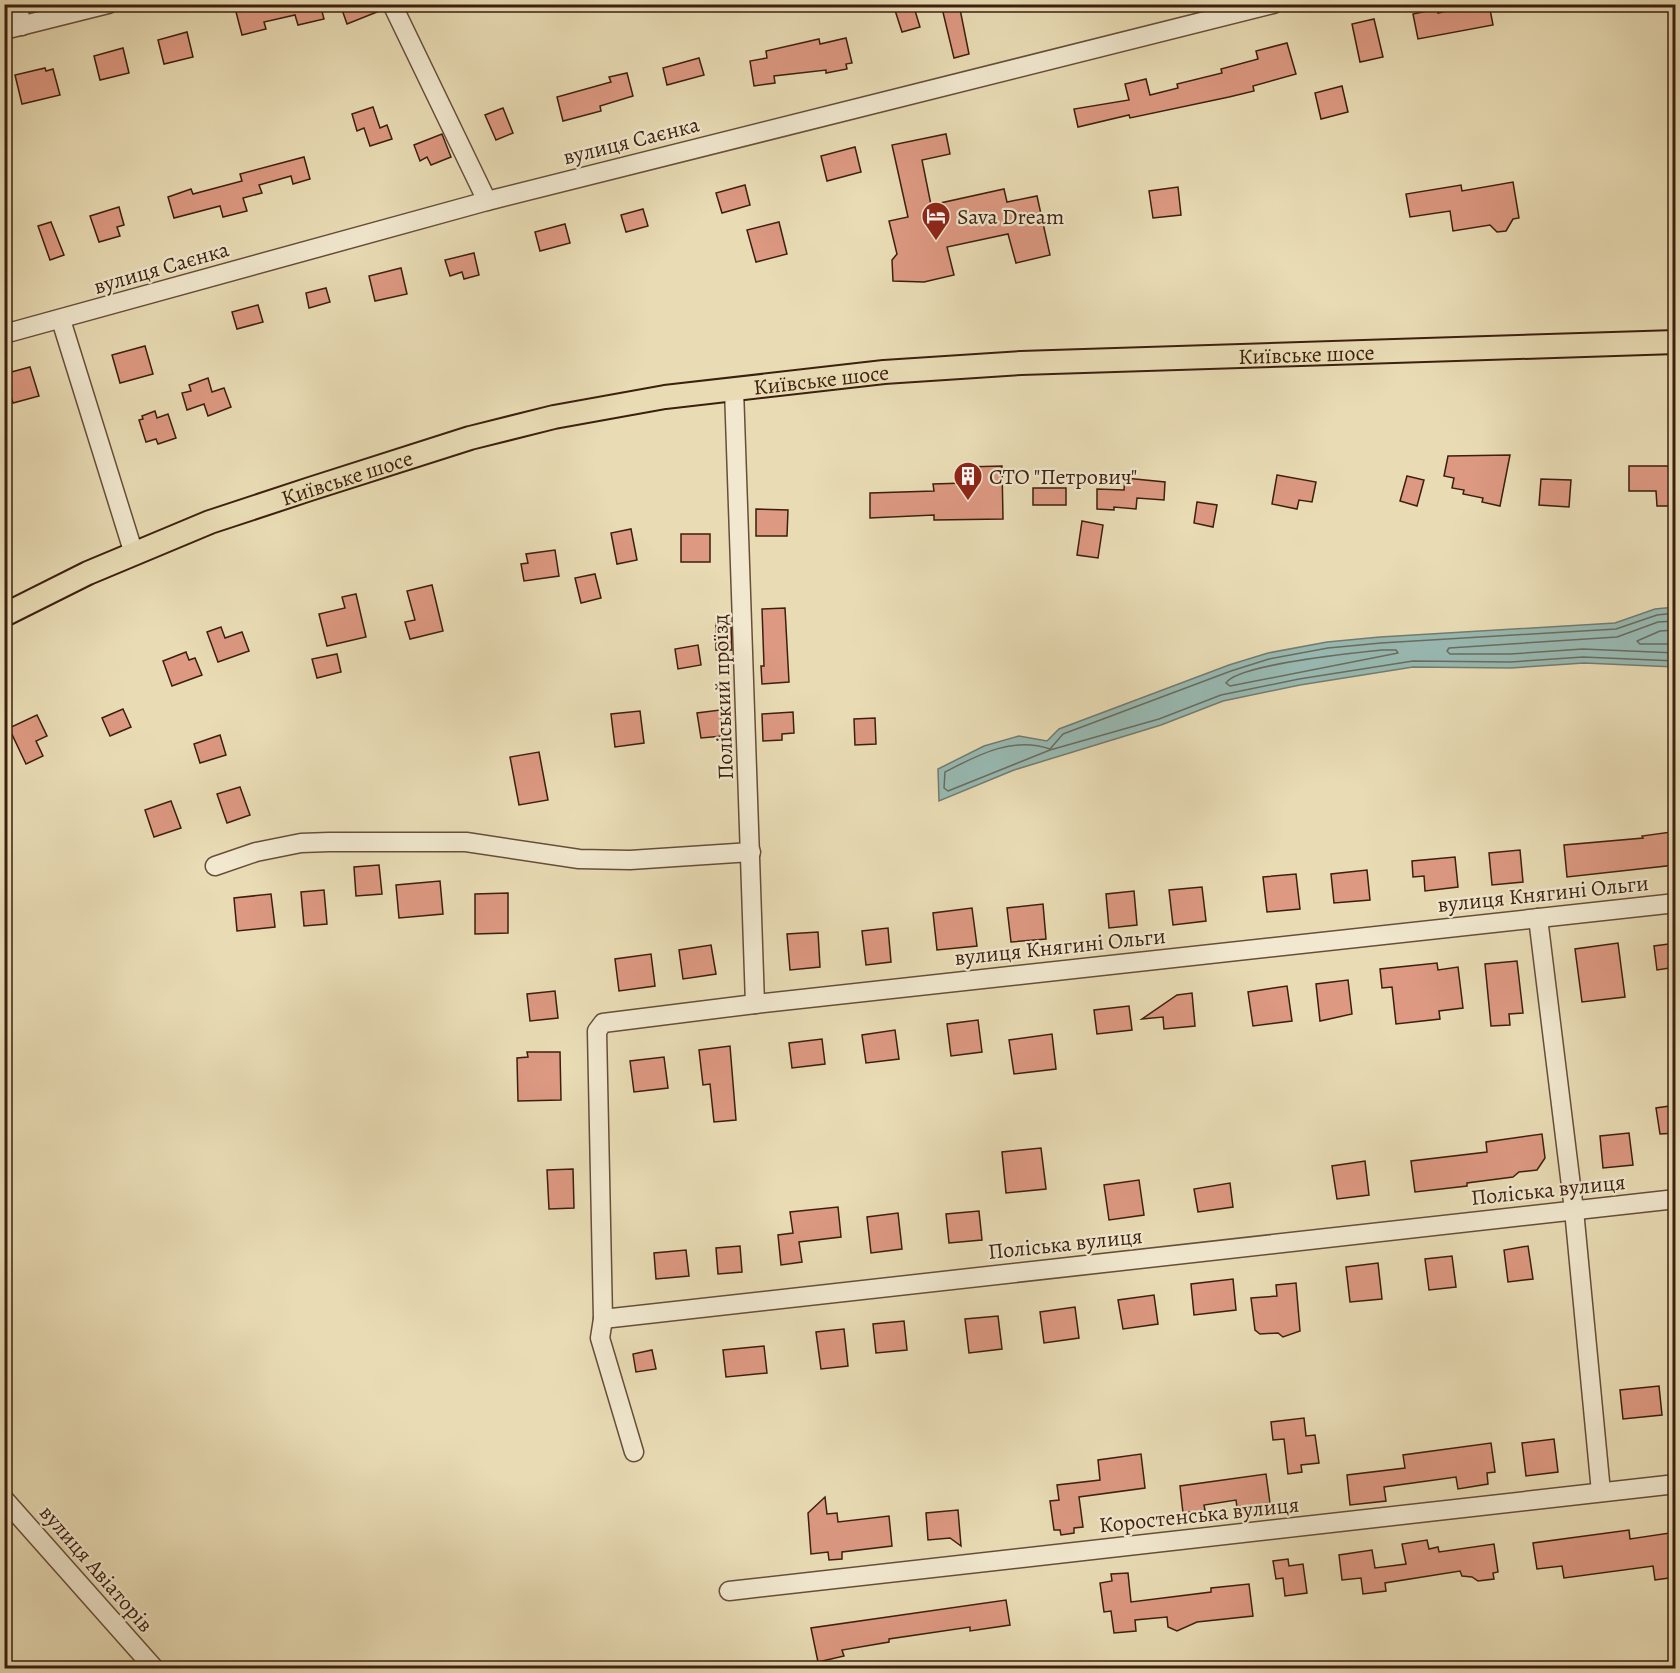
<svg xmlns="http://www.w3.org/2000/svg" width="1680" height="1673" font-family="Alegreya,serif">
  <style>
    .water { fill: #98bab3; stroke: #737c71; stroke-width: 1.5 }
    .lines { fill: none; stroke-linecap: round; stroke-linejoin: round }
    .shore { stroke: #6a6c60; stroke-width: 1.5 }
    .building { fill: #dd9982; stroke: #3c1f0e; stroke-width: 1.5 }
    .minor-casing { stroke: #674e38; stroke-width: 21 }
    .major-casing { stroke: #3c1f0e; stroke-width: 26 }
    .minor { stroke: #f1e8cf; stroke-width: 18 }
    .major { stroke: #e9dcb5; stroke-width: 22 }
    .labels { text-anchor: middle; stroke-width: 4.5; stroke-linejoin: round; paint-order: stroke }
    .street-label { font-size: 22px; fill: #3c1f0e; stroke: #f1e8cf }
    .poi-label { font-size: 22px; fill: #3c1f0e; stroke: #f1e8cf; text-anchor: start }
  </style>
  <rect width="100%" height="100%" fill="#e9dcb5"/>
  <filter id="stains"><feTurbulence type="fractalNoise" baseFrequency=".00333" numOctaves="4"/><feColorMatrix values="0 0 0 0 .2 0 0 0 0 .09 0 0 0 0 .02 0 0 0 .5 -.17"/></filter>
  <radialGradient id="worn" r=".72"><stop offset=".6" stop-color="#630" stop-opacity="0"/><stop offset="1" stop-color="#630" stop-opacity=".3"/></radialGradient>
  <!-- water -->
  <path class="water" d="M1675,607v60l-91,-4 -73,5 -98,-1 -113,18 -77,16 -62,24 -147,45 -75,31 -1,-32 46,-23 35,-10 28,5 12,-12 170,-64 39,-12 59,-11 53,-5 235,-14 40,-14z"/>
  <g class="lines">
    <!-- shore -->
    <g class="shore">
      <path d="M1676,613l-19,2 -41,14 -235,14 -53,5 -59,11 -38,12 -168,63 -13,15c-38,-13 -72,6 -105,23l-1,16 4,3 102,-41 109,-31 62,-24 78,-16 114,-18 97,1 73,-5 93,4"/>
      <path d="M1676,621l-18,1 -41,15 -168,11 -2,3 3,3h60l73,-5 93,4"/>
      <path d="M1676,630l-16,1 -23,10 3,3h36"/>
      <path d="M1381,650h15l2,3 -168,33 -4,-3c12,-19 129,-30 155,-33z"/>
    </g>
  </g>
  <!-- building -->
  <g class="building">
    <path d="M246,4h74l4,15 -26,6 -3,-10 -31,7 2,7 -24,6 -7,-27z"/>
    <path d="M340,4h41l1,6 -35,14z"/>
    <path d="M893,4h20l7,23 -18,5z"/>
    <path d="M941,4h18l10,50 -15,4z"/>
    <path d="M1477,4h12l4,21 -75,14 -5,-25 24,-5 1,4z"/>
    <path d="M1374,19l9,38 -23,5 -8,-38z"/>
    <path d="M187,32l6,25 -29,7 -6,-24z"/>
    <path d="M846,38l6,25 -6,1 1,5 -21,4v-3l-52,6 1,7 -21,3 -4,-25 17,-3 -1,-7 53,-12 1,5z"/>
    <path d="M1287,43l9,31 -43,12 1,5 -25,6 -99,21 -1,-3 -51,12 -4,-18 55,-9 -4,-16 21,-5 4,16 28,-7 -1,-4 45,-11 -1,-4 37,-10 -2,-8z"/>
    <path d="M123,48l6,25 -29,7 -6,-24z"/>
    <path d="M699,58l5,17 -37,10 -4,-17z"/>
    <path d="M45,68l1,3 7,-2 7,26 -38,9 -7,-29z"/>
    <path d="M627,73l6,23 -33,10 1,5 -38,10 -6,-24 54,-15 -2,-5z"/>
    <path d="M1342,86l6,26 -27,7 -6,-26z"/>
    <path d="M373,107l7,21 7,-3 5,14 -22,7 -6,-18 -7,3 -5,-17z"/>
    <path d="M503,108l10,25 -17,7 -11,-25z"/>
    <path d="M442,134l9,23 -20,8 -4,-8 -7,4 -6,-16z"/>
    <path d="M946,134l4,20 -28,6 9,45 73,-16 3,13 30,-6 13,59 -34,8 -8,-29 -61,13 7,28 -30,7 -31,-1 -1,-21 5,-6 -8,-33 19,-4 -16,-72z"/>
    <path d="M855,147l6,25 -34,9 -6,-25z"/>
    <path d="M304,157l6,22 -17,5 -2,-8 -32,9 3,8 -19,5 4,13 -24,6 -3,-11 -46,12 -6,-21 23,-8 2,5 49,-13 -2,-7z"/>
    <path d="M1513,182l6,36 -6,1 -7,12 -9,1 -7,-7 -37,6 -3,-20 -40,6 -4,-23 55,-9 1,6z"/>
    <path d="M745,185l5,20 -28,8 -6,-20z"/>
    <path d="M1178,187l3,28 -28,3 -4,-27z"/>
    <path d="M119,207l5,18 -7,2 3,9 -21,6 -9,-26z"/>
    <path d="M643,209l5,17 -22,6 -5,-17z"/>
    <path d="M51,222l13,33 -14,5 -12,-34z"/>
    <path d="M779,222l8,32 -31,8 -9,-32z"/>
    <path d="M565,224l5,19 -30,8 -5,-19z"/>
    <path d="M474,253l5,22 -15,4 -2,-7 -12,4 -5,-16z"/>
    <path d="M401,268l6,26 -32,7 -6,-25z"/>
    <path d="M326,288l4,14 -21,6 -3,-15z"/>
    <path d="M258,305l5,17 -26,7 -5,-17z"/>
    <path d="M145,346l8,28 -33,9 -8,-28z"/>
    <path d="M30,367l9,29 -26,7 -9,-29z"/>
    <path d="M208,378l4,14 12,-4 7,19 -23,9 -4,-12 -17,6 -5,-17 9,-2 -2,-6z"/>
    <path d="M155,411l2,7 11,-4 8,24 -18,6 -2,-5 -10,3 -7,-22 4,-1 -1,-3z"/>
    <path d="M1510,455l-10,51 -18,-4 1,-4 -20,-4 1,-4 -12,-2 2,-10 -10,-2 4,-20z"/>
    <path d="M1002,466l1,53 -69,1v-5l-64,3v-25l64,-2 -1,-7 32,-1v-16z"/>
    <path d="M1629,466h43v40h-15l-1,-15h-27z"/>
    <path d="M1277,475l39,7 -4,20 -13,-2 -2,9 -25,-5z"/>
    <path d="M1407,476l17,4 -7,26 -17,-5z"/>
    <path d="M1125,478l40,4 -1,18 -27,-2 -1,11 -22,-2v3l-17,-1v-20l27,1z"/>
    <path d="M1541,479l30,1 -2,27 -30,-2z"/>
    <rect x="1033" y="488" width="33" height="17"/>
    <path d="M1197,502l20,3 -4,22 -19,-4z"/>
    <path d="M756,509l32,1 -1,26h-31z"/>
    <path d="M1082,521l21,4 -5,33 -21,-3z"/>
    <path d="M631,529l6,31 -20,4 -6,-31z"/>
    <rect x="681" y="534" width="29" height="28"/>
    <path d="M555,550l4,26 -35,5 -3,-17 7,-1 -2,-9z"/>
    <path d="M595,574l6,24 -20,5 -6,-25z"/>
    <path d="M432,585l11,46 -33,8 -5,-17 10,-2 -8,-29z"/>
    <path d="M356,594l10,43 -39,9 -8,-32 26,-6 -3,-11z"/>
    <path d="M785,608l4,74 -27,2 -1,-18h3l-2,-57z"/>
    <path d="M731,622l1,28h-16v-27z"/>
    <path d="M221,627l4,11 17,-6 7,19 -31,11 -11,-30z"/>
    <path d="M698,645l3,20 -23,4 -3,-20z"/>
    <path d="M186,652l3,8 6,-2 7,17 -30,11 -9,-25z"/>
    <path d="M337,654l4,18 -24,6 -5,-19z"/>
    <path d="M123,709l8,18 -21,9 -8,-18z"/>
    <path d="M720,710l3,26 -22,2 -4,-25z"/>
    <path d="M640,711l4,32 -29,4 -4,-33z"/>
    <path d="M793,712l1,21 -12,1v6l-19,1 -1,-27z"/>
    <path d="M37,715l10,21 -11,5 7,15 -17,8 -17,-36z"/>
    <path d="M875,718l1,26 -21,1 -1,-26z"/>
    <path d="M220,735l6,20 -26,8 -6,-19z"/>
    <path d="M539,752l9,48 -29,5 -9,-48z"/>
    <path d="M240,787l10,28 -23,8 -10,-29z"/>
    <path d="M171,801l10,27 -27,9 -9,-27z"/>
    <path d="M1671,832l4,33 -108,12 -3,-32 79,-7 -1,-2z"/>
    <path d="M1520,850l3,32 -31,3 -3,-32z"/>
    <path d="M1455,857l3,30 -33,4 -1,-15 -11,1 -1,-16z"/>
    <path d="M379,865l3,29 -26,2 -2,-29z"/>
    <path d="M1367,870l3,30 -36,3 -3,-29z"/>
    <path d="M1296,874l4,35 -33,3 -4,-35z"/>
    <path d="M440,881l3,33 -44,4 -3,-33z"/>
    <path d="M1202,887l4,34 -33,4 -4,-35z"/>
    <path d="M324,890l3,34 -23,2 -3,-34z"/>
    <path d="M1134,891l3,34 -28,3 -3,-34z"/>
    <path d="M508,893v40l-33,1v-40z"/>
    <path d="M271,894l4,33 -38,4 -3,-33z"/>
    <path d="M1043,904l3,35 -35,3 -4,-34z"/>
    <path d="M972,908l5,38 -40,4 -4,-37z"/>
    <path d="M888,928l3,34 -25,3 -4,-34z"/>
    <path d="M818,932l2,35 -30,3 -3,-36z"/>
    <path d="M1618,943l7,54 -43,5 -7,-53z"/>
    <path d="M1676,943v24l-19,3 -3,-24z"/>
    <path d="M711,945l5,29 -33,5 -4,-29z"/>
    <path d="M651,954l4,32 -36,5 -4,-32z"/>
    <path d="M1517,961l6,52 -14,1 1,11 -19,1 -6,-62z"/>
    <path d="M1437,963l1,7 20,-3 5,41 -24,3 1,8 -44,5 -4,-37 -10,1 -2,-19z"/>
    <path d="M1348,980l4,34 -32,7 -4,-37z"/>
    <path d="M1287,986l5,35 -39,5 -5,-34z"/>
    <path d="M555,991l3,27 -28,3 -3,-27z"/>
    <path d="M1192,993l3,33 -31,3 -1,-12 -21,2 35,-24z"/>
    <path d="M1129,1006l3,24 -35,4 -3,-24z"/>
    <path d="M978,1020l4,32 -31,4 -4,-32z"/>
    <path d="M895,1030l4,29 -33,4 -4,-28z"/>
    <path d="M1052,1034l4,35 -42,5 -5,-34z"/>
    <path d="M822,1039l3,25 -33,4 -3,-25z"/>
    <path d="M730,1046l6,74 -22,2 -4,-38 -7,1 -4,-35z"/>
    <path d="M527,1052h33l1,48 -43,1 -1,-43 11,-1z"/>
    <path d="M664,1057l4,31 -34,4 -4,-31z"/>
    <path d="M1676,1105v28l-16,1 -4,-26z"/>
    <path d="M1629,1133l4,32 -30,3 -3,-32z"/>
    <path d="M1542,1134l3,24 -8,12 -18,2 -6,5 -46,6v3l-52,6 -4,-31 76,-9 -1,-10z"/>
    <path d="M1041,1148l5,41 -40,4 -4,-41z"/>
    <path d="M1365,1161l4,34 -32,4 -5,-33z"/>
    <path d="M573,1169l1,39 -25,1 -2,-39z"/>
    <path d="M1139,1180l5,35 -35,5 -5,-35z"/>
    <path d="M1230,1183l3,24 -35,5 -4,-23z"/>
    <path d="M838,1207l3,30 -42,5 3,20 -21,3 -3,-30 15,-2 -3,-21z"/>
    <path d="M979,1211l3,29 -33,3 -3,-29z"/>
    <path d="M898,1213l4,36 -31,4 -4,-36z"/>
    <path d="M740,1246l2,26 -24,2 -2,-26z"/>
    <path d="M1528,1246l5,33 -25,3 -4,-32z"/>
    <path d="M686,1250l3,26 -33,3 -2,-26z"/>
    <path d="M1452,1256l4,31 -27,3 -4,-31z"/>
    <path d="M1378,1263l4,36 -32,3 -4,-35z"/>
    <path d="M1233,1279l3,31 -42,5 -3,-31z"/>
    <path d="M1296,1283l4,48 -17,6 -5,-4 -18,1 -5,-4 -4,-32 26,-2 -1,-11z"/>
    <path d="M1154,1295l4,29 -35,5 -5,-29z"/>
    <path d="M1075,1307l4,31 -35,5 -4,-31z"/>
    <path d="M998,1316l4,33 -33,4 -4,-34z"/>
    <path d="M904,1321l3,29 -31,3 -3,-29z"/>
    <path d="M844,1329l4,37 -27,3 -5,-37z"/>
    <path d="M764,1346l3,27 -41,4 -3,-27z"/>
    <path d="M652,1350l4,19 -20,3 -3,-18z"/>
    <path d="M1659,1386l3,29 -39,4 -3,-29z"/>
    <path d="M1304,1418l2,18 9,-1 4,28 -18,2 1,7 -14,2 -4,-35 -11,1 -2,-18z"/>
    <path d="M1554,1439l4,33 -32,4 -4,-33z"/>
    <path d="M1491,1443l4,29 -8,1 1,11 -30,5 -2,-12 -72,10 2,14 -36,4 -3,-30 58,-7 -2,-13z"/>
    <path d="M1141,1454l4,34 -66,9 4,30 -9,1v5l-13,2 -1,-5h-6l-4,-29 9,-1 -2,-15 43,-5 -2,-20z"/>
    <path d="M1266,1474l4,29 -33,4 -1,-7 -32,5 1,5 -22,3 -3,-27z"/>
    <path d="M825,1497l2,17 10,-1 1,9 51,-6 3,30 -50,6v7l-13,1 -1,-8 -17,2 -3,-41z"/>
    <path d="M958,1510l3,36 -11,-8 -22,2 -2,-27z"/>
    <path d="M1629,1530l1,9 46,-7v45l-21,3 -2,-14 -89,12 -2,-12 -25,3 -4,-26z"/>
    <path d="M1427,1540l2,9 9,-2 1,5 55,-8 4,28 -5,1 1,6 -16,2 -6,-4 -10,-1 -2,-5 -75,12 1,8 -23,3 -2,-16 -19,2 -3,-25 33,-5 3,18 31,-4 -4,-20z"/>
    <path d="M1288,1559l1,7 14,-2 4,29 -22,3 -2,-18 -7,1 -3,-18z"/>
    <path d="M1128,1573l3,29 80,-10v-4l38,-4 4,32 -56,6 -20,9 -9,-4 -1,-10 -32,3 1,11 -22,2 -3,-22 -7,1 -4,-29 12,-2 -1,-7z"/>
    <path d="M1006,1600l4,25 -40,6v-4l-81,12v3l-47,8 2,6 -26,6 -7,-34z"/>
  </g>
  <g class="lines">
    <!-- minor casing -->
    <g class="minor-casing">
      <g id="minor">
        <path d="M17,4l5,22"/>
        <path d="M392,4l95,197"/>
        <path d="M4,30l104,-26"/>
        <path d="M61,320l73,234"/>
        <path d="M4,334l483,-133 786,-197"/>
        <path d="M734,389l21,615"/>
        <path d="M215,866l41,-14 45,-9 28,-1h137l113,17 51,1 121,-8"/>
        <path d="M1538,918l36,292 27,282"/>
        <path d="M603,1319l1073,-120"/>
        <path d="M634,1452l-34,-114 3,-19 -6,-288 6,-8 152,-19 921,-101"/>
        <path d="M4,1499l150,169"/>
        <path d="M729,1591l947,-107"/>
      </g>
    </g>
    <!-- major casing -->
    <g class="major-casing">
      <g id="major">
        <path id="s1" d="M4,615l84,-42 122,-51 100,-33 160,-51 84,-21 111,-20 219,-25 137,-9 655,-21"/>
      </g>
    </g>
    <!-- minor -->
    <use href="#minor" class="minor"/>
    <!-- major -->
    <use href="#major" class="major"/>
  </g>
  <!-- icons -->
  <defs>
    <g id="hotel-pin" transform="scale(1.5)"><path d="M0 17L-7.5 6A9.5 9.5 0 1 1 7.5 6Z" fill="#8f2418" stroke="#f1e8cf"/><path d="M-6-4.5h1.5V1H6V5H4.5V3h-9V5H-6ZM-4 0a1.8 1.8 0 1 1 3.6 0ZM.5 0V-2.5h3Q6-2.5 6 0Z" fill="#fff"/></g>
    <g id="building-pin" transform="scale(1.5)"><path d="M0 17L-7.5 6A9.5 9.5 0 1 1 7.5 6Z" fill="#8f2418" stroke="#f1e8cf"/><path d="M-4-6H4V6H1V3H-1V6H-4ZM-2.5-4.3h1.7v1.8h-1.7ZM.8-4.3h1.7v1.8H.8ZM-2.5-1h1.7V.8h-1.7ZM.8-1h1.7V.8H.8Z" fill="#fff"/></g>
  </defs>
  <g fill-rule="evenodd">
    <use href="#hotel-pin" x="936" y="216"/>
    <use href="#building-pin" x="968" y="476"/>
  </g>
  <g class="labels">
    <!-- street labels -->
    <g class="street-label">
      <text transform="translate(631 140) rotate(-14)" y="8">вулиця Саєнка</text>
      <text transform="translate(161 267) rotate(-16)" y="8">вулиця Саєнка</text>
      <text dy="8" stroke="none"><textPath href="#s1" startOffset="1342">Київське шосе</textPath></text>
      <text dy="8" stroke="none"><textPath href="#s1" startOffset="856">Київське шосе</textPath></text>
      <text dy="8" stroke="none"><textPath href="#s1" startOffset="370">Київське шосе</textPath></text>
      <text transform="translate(722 697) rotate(-92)" y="8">Поліський проїзд</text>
      <text transform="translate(1543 893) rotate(-6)" y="8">вулиця Княгині Ольги</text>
      <text transform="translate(1060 946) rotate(-6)" y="8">вулиця Княгині Ольги</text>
      <text transform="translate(1548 1189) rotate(-6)" y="8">Поліська вулиця</text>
      <text transform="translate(1065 1243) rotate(-6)" y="8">Поліська вулиця</text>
      <text transform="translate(1199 1514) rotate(-6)" y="8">Коростенська вулиця</text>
      <text transform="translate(97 1568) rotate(49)" y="8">вулиця Авіаторів</text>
    </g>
    <!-- poi labels -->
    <g class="poi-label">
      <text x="957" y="224">Sava Dream</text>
      <text x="989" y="484">СТО "Петрович"</text>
    </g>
  </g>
  <!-- margin -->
  <rect width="1680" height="1673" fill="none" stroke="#e9dcb5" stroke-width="24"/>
  <rect x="6" y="6" width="1668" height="1661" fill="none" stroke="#3c1f0e" stroke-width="3"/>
  <rect x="12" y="12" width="1656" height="1649" fill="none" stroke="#3c1f0e" stroke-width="1.5"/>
  <rect width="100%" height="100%" filter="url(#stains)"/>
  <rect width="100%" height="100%" fill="url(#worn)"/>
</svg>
